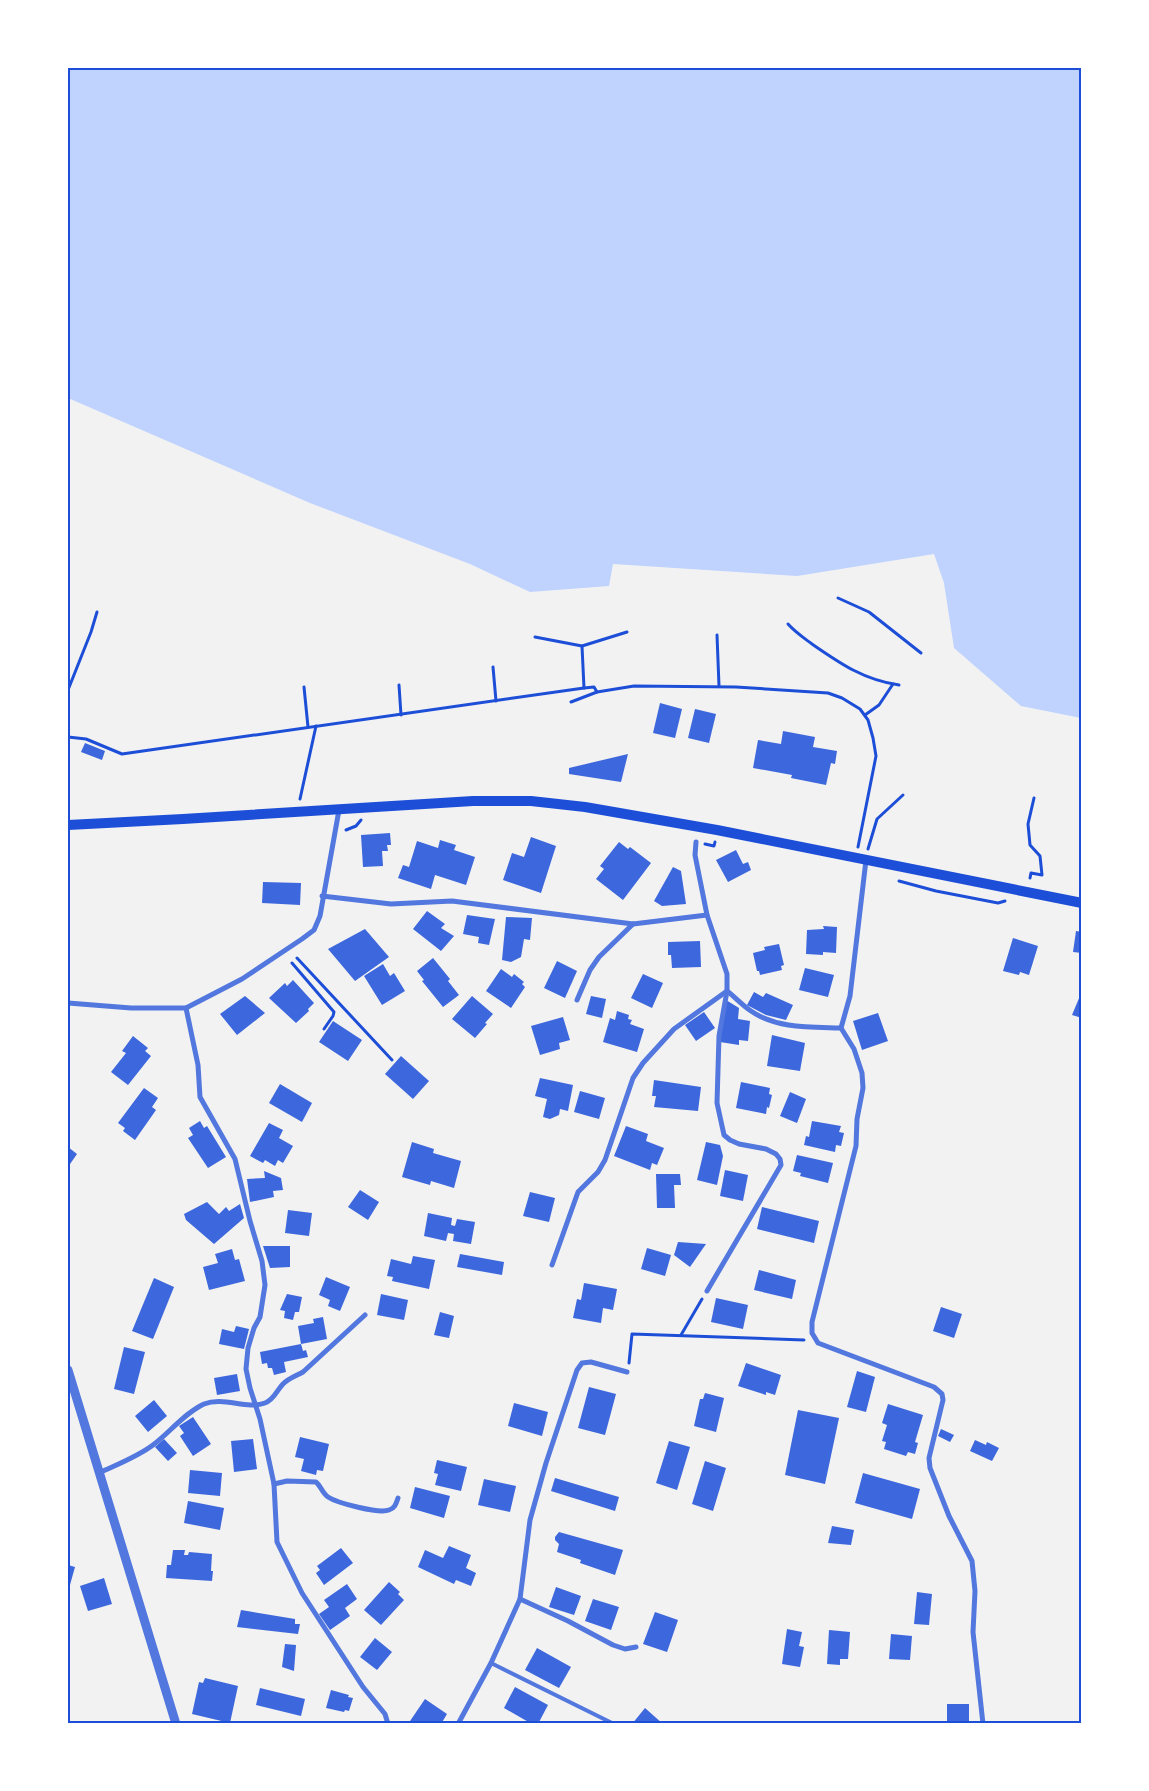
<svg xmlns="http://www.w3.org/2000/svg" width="1149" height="1791" font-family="Montserrat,sans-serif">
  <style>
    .water { fill: #bfd3fe }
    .building { fill: #3d67dc }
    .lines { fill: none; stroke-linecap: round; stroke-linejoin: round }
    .path { stroke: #1d4ed8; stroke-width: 3 }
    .service { stroke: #5277de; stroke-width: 4 }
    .minor { stroke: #5277de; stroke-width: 5 }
    .tertiary { stroke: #5277de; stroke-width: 9 }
    .secondary { stroke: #1d4ed8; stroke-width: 10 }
    .neatline { fill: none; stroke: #1d4ed8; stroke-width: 2 }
  </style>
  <rect width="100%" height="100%" fill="#f2f2f2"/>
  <!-- water -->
  <path class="water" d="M68,68h1013v650l-60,-12 -67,-58 -10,-65 -10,-29 -137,22 -184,-12 -4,22 -79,6 -60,-28 -160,-61 -242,-105z"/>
  <!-- building -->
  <g class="building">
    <path d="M660,703l22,6 -7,29 -22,-5z"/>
    <path d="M695,709l21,5 -7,29 -21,-5z"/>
    <path d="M783,731l32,6 -2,10 24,4 -2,13 -4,-1 -5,22 -35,-7 1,-3 -39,-7 5,-28 23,4z"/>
    <path d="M85,743l20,8 -3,9 -21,-8z"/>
    <path d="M628,754l-7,28 -52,-8v-6z"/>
    <path d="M390,833l1,12h-4l1,6h-6l1,15 -20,1 -2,-32z"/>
    <path d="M531,837l25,9 -15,47 -38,-13 9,-27 12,4z"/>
    <path d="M440,840l16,5 -2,5 21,7 -9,28 -31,-10 -4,14 -33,-11 5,-13 6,2 8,-26 21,7z"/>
    <path d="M619,842l9,7 2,-2 21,16 -28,37 -27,-21 8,-10 -4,-3z"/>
    <path d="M736,850l7,14 5,-2 3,8 -23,12 -12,-22z"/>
    <path d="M673,867l8,4 5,33 -24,2 -8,-5z"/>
    <path d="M263,882l38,1 -1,22 -38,-2z"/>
    <path d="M427,911l18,13 -4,4 13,8 -13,15 -28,-22z"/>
    <path d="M467,915l28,4 -6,26 -11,-2 1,-6 -16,-3z"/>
    <path d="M506,917l26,1 -2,22 -6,-1 -3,18 -10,5 -9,-2z"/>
    <path d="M823,926l14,1 -1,26 -13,-1v3l-17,-1 1,-24 17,-1z"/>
    <path d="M365,929l24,28 -34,24 -27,-32z"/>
    <path d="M1076,931l6,1v21l-9,-1z"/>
    <path d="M1013,938l25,8 -9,29 -9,-3 -1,3 -16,-4z"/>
    <path d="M700,941l1,26 -29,1 -1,-13h-3v-13z"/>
    <path d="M779,944l5,21 -3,1 1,4 -22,5 -1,-4h-2l-4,-18 12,-3 -1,-3z"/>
    <path d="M433,958l17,21 -2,2 11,14 -16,12 -21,-26 2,-1 -7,-9z"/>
    <path d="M557,961l20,10 -12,27 -21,-10z"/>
    <path d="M383,964l7,12 4,-3 11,18 -23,14 -18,-29z"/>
    <path d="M805,968l29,7 -6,22 -29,-7z"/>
    <path d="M501,969l11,8 2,-3 10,8 -2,2 3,3 -14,21 -25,-17z"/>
    <path d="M643,974l20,9 -11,25 -21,-10z"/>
    <path d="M293,980l21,23 -6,6 1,2 -13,12 -27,-25 16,-15 2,3z"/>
    <path d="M1082,991v27l-10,-3z"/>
    <path d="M754,992l9,5 3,-4 27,12 -7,15 -20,-5 -19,-10z"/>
    <path d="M245,996l20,17 -28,22 -17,-21z"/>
    <path d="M472,996l21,18 -8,9 2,1 -12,14 -23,-19z"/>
    <path d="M591,996l15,3 -4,19 -16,-4z"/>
    <path d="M726,1000l13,8 -1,11 12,2 -2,20 -9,-1v5l-19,-3z"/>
    <path d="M617,1011l12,4 -1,4 4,1 -2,4 14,5 -7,23 -34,-10 7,-24 5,2z"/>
    <path d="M704,1012l11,16 -19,13 -11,-16z"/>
    <path d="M878,1013l10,28 -26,9 -9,-29z"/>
    <path d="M563,1017l7,23 -11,3 1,6 -20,6 -9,-29z"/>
    <path d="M333,1021l29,19 -14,21 -29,-19z"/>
    <path d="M772,1035l33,8 -5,28 -33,-5z"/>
    <path d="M133,1036l15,12 -3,3 6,5 -23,29 -17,-13 15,-19 -4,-2z"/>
    <path d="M401,1056l28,25 -16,18 -28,-25z"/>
    <path d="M540,1078l33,7 -5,26 -8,-2 -1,6 -9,4 -7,-2 4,-18 -12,-3z"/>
    <path d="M654,1080l47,7 -3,24 -44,-4 2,-11h-4z"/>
    <path d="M741,1082l29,6 -1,6 3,1 -3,13 -2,-1 -1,7 -30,-6z"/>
    <path d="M280,1084l32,19 -10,19 -33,-19z"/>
    <path d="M144,1088l14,10 -6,9 4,3 -21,30 -12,-9 2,-3 -7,-5z"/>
    <path d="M580,1091l25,7 -6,21 -25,-7z"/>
    <path d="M790,1092l16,7 -9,24 -17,-7z"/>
    <path d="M200,1121l4,7 3,-2 19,31 -18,11 -20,-30 5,-3 -4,-7z"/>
    <path d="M812,1121l29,5 -2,6 5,1 -3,13 -5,-1 -1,7 -31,-7 2,-9 3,1z"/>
    <path d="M269,1123l14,7 -4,8 14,8 -10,17 -5,-3 -3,6 -10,-6 -2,3 -13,-7z"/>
    <path d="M626,1126l22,8 -2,7 18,7 -7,17 -5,-2 -2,7 -36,-14z"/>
    <path d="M412,1142l22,7 -1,4 28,8 -7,27 -23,-7 -1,4 -28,-8z"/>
    <path d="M706,1142l14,3 3,11 -6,29 -20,-5z"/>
    <path d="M68,1147l9,7 -9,13z"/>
    <path d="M797,1155l36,8 -5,20 -28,-7 1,-3 -8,-2z"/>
    <path d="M725,1170l23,5 -5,26 -23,-5z"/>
    <path d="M264,1171l17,7 2,12 -10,1 1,6 -24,5 -3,-23 18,-1z"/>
    <path d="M656,1174h24l1,11h-7l1,23h-18z"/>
    <path d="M360,1190l19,12 -11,18 -20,-13z"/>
    <path d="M530,1192l25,6 -6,24 -26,-6z"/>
    <path d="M207,1202l12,12 7,-7 3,4 11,-7 4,14 -30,26 -28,-24 -2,-6z"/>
    <path d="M762,1207l57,14 -5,22 -57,-14z"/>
    <path d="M288,1210l24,3 -3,23 -24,-3z"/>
    <path d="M428,1213l24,5 -1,7 4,1 2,-7 18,3 -4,22 -18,-3 1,-7 -6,-1 -2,8 -22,-5z"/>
    <path d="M678,1242l28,2 -16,23 -16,-12z"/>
    <path d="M263,1246h27v21l-20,1z"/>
    <path d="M647,1248l24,7 -6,21 -24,-7z"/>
    <path d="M232,1249l3,11 4,-1 6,22 -36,9 -6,-23 15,-4 -3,-9z"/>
    <path d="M460,1254l44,8 -2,13 -45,-8z"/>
    <path d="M413,1256l22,4 -6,29 -37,-8 1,-4 -6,-1 4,-17 20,5z"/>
    <path d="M759,1270l37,10 -4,19 -38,-9z"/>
    <path d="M326,1277l24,10 -10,24 -12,-5 2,-6 -11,-5z"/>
    <path d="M154,1278l20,9 -21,52 -21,-8z"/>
    <path d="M584,1283l33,6 -4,21 -10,-2 -2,15 -28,-5 4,-19 4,1z"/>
    <path d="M287,1294l15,3 -3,15h-4l-2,8 -9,-2 1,-7 -5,-1z"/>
    <path d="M381,1294l27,6 -4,20 -27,-5z"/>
    <path d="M716,1298l32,7 -5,24 -32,-7z"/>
    <path d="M941,1307l21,7 -8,24 -21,-7z"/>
    <path d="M440,1312l14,4 -5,22 -15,-3z"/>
    <path d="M323,1317l4,22 -26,5 -3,-18 16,-3 -1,-4z"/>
    <path d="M236,1326l13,3 -5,20 -25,-5 3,-15 12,3z"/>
    <path d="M301,1344l2,7 3,-1 2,7 -24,5 2,10 -12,3 -2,-7h-4l-1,-5 -5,1 -2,-12z"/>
    <path d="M124,1347l21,5 -11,42 -20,-5z"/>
    <path d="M746,1363l35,12 -6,20 -9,-3v3l-28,-9z"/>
    <path d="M857,1371l18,6 -9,35 -19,-5z"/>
    <path d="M237,1374l3,17 -23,4 -3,-17z"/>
    <path d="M589,1387l27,7 -11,41 -27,-7z"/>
    <path d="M705,1393l19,5 -8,34 -22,-6 6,-27h3z"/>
    <path d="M154,1400l13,16 -19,16 -13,-16z"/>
    <path d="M514,1403l34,9 -6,24 -34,-10z"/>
    <path d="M888,1404l35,11 -8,27 3,1 -3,11 -7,-2 -2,4 -22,-7 2,-7 -4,-1 5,-16 -5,-2z"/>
    <path d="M798,1410l41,8 -14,66 -40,-9z"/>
    <path d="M193,1417l18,27 -18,12 -13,-20 4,-3 -5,-7z"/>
    <path d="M941,1429l13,6 -4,7 -12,-6z"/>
    <path d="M300,1437l29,7 -6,27 -6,-1 -1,5 -15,-4 3,-12 -9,-2z"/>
    <path d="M164,1439l13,14 -9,8 -13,-14z"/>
    <path d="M253,1439l4,30 -23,3 -3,-31z"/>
    <path d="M975,1440l11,5 1,-3 12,6 -7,13 -22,-10z"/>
    <path d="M669,1441l21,6 -13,43 -21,-7z"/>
    <path d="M437,1460l30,7 -6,24 -26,-6 3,-11 -4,-1z"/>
    <path d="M705,1461l21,7 -13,43 -21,-7z"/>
    <path d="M190,1470l32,3 -2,23 -32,-3z"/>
    <path d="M863,1473l57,16 -8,30 -57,-16z"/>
    <path d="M555,1478l64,19 -4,14 -64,-20z"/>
    <path d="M484,1479l32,7 -6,26 -32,-7z"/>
    <path d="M415,1487l35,9 -6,22 -34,-10z"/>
    <path d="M188,1501l36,7 -4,22 -36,-7z"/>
    <path d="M832,1526l22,4 -3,15 -23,-2z"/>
    <path d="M559,1532l64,18 -8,25 -35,-12 1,-3 -24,-8 2,-8 -4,-4v-3z"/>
    <path d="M449,1546l22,9 -5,13 10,5 -5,13 -15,-6 -2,4 -36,-17 7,-17 18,8z"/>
    <path d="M341,1548l12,15 -29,22 -8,-12 4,-3 -3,-4z"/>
    <path d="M173,1550h12l-1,5h4l1,-3 23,2 -1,17h2l-1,10 -46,-3 1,-13h4z"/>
    <path d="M68,1565l7,2 -7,25z"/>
    <path d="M104,1578l8,26 -24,7 -8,-25z"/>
    <path d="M389,1582l11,10 -2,2 6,6 -23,25 -17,-15z"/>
    <path d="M347,1584l10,15 -12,9 5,8 -20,14 -11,-16 10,-7 -5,-7z"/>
    <path d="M556,1587l25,9 -7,19 -25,-8z"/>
    <path d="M917,1592l15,2 -3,31 -15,-1z"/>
    <path d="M593,1599l26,8 -8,23 -26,-9z"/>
    <path d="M241,1610l54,9v5h5l-2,10 -61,-7z"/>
    <path d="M655,1612l23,8 -11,32 -24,-8z"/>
    <path d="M787,1629l15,3 -3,14 5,1 -4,20 -18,-3z"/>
    <path d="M829,1630l21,2 -2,27h-8v6l-13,-1z"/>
    <path d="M891,1634l21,2 -2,24 -21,-1z"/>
    <path d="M375,1638l17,14 -15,18 -17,-13z"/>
    <path d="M285,1644l11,1 -2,26 -12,-4z"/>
    <path d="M537,1648l34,19 -12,21 -34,-18z"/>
    <path d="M205,1678l33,8 -8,37 -38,-9 7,-32 4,1z"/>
    <path d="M515,1687l33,18 -10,19h-6l-28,-16z"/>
    <path d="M260,1688l45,11 -4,17 -45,-11z"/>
    <path d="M331,1690l18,5 -1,2 5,1 -4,13 -4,-1 -1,2 -18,-4z"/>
    <path d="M425,1699l22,15 -6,10h-33z"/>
    <rect x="947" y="1704" width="22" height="20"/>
    <path d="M645,1708l18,16h-31z"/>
  </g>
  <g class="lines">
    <!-- path -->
    <g class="path">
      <path d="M838,598l31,14 52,41"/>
      <path d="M788,624c7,8 16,14 24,20 29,20 52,36 87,41"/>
      <path d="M717,635l2,51"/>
      <path d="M535,637l47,9 45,-14"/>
      <path d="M582,646l2,42"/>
      <path d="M493,667l3,34"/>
      <path d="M399,685l2,30"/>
      <path d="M304,687l4,40"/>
      <path d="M68,690l23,-58 6,-20"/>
      <path d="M571,702l26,-10 37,-6 102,1 92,6 14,5 18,11 8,11 5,18 3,18 -18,91"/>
      <path d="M865,715l14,-10 14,-21"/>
      <path d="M68,737l18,2 36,15 462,-66 10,-1 3,5"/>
      <path d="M300,799l16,-73"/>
      <path d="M346,830l10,-4 5,-6"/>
      <path d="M705,844l9,2 1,-4"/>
      <path d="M868,849l9,-30 26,-24"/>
      <path d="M1030,878l1,-5 11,2 -2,-19 -10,-11 -2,-21 6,-26"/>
      <path d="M899,881l37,10 62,12 7,-2"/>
      <path d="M297,958l95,102"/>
      <path d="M292,963l42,49 -1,4 -9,13"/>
      <path d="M681,1335l21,-36"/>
      <path d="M629,1363l3,-29 172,6"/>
    </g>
    <!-- service -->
    <path class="service" d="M491,1663l123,61"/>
    <!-- minor -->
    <g class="minor">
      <path d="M696,842l-1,13 12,60"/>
      <path d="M866,860l-16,136 -9,32 13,21 8,24 1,15 -6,31 -1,27 -44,176v11l6,10 116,44 8,7 1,6 -14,58 1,10 19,48 23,45 3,30 -2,41 10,92"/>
      <path d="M322,896l69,8 61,-3 181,23 74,-9 20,59v17l-8,45 -2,67 7,32 6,5 9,4 27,5 10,5 4,5 1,6 -74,126"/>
      <path d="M727,991c8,6 15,14 24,20 26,18 60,16 90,17"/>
      <path d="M577,1000l13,-30 9,-13 34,-33"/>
      <path d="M68,1003l63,5h55l56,-29 60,-40 12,-9 6,-14 19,-106"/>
      <path d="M186,1008l12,57 2,32 35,62 15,62 12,40 3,24 -5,32 -6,11 -6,20 -2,21 4,19 10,31 14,65 3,58 25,51 61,94 22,27 3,10"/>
      <path d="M552,1265l26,-73 20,-20 7,-12 28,-82 10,-15 31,-34 53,-38"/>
      <path d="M99,1473c19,-9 38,-16 54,-28 16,-12 33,-33 51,-41 20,-8 42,6 61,-1 9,-3 12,-13 18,-19 6,-6 13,-8 20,-12l62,-57"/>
      <path d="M274,1484l13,-3 29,1c5,4 6,11 12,15 9,6 51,17 61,13 6,-2 7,-6 9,-12"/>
      <path d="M520,1599l48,22 45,24 12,4 11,-2"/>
      <path d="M458,1724l33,-61 29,-64 10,-79 16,-57 31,-93 5,-7 9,-1 36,10"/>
    </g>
    <!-- tertiary -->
    <path class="tertiary" d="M68,1370l108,354"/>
    <!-- secondary -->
    <path class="secondary" d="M68,825l115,-6 290,-18h58l54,6 132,23 365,73"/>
  </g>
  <!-- border -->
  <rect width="1149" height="1791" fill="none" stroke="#ffffff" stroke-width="138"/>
  <rect x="69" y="69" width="1011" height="1653" class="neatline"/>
</svg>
